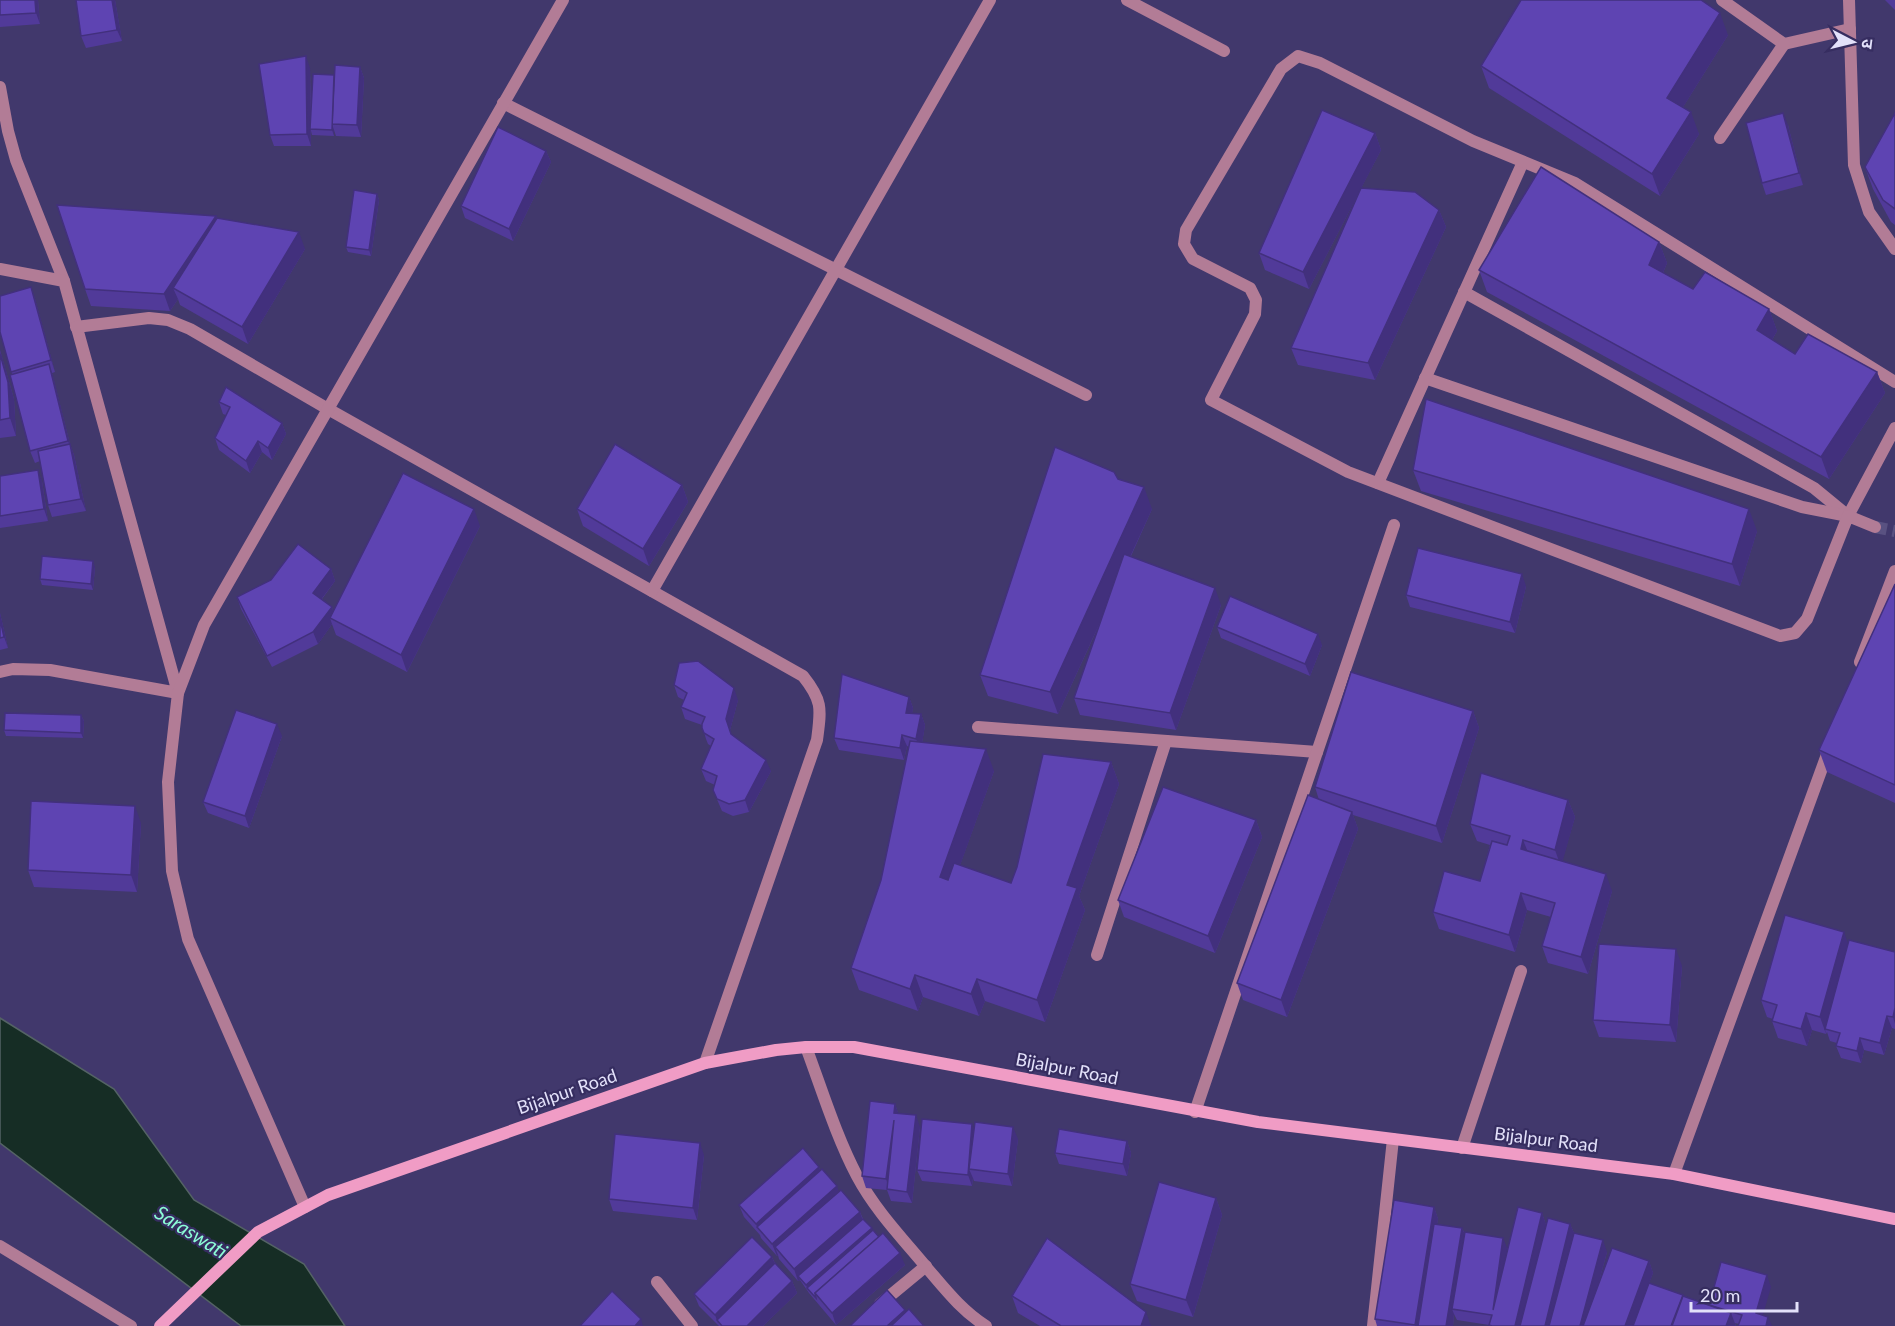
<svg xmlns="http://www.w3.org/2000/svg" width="1895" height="1326" font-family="Lato,'Noto Sans Devanagari',sans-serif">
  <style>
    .water { fill: #162d25; stroke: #546365; stroke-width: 1.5 }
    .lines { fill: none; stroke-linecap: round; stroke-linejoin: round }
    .street-tunnel { stroke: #595181; stroke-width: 12; stroke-dasharray: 12 6; stroke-linecap: butt }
    .lane { stroke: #b27c96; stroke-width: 12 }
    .street { stroke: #b27c96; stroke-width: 12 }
    .secondary { stroke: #f09cc5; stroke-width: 12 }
    .wall { fill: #513a99 }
    .shaded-wall { fill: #42307d }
    .building { fill: #5e44b2; stroke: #42307d; stroke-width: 1.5 }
    .labels { text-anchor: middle; stroke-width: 4.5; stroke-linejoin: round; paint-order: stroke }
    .street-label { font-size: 18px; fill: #e3e1fa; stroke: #362d60 }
    .water-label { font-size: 20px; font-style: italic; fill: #8cfcd6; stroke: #362d60 }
  </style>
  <rect width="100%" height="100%" fill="#41386c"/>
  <!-- water -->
  <path class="water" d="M0,1018l114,71 80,111 110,64 41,62h-104l-241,-183z"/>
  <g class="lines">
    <!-- street-tunnel -->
    <path class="street-tunnel" d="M1875,527l20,4"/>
    <!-- lane -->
    <g class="lane">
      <path d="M1722,0l62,44 66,-15"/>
      <path d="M1720,138l64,-94"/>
      <path d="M1462,1148l59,-177"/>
    </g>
    <!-- street -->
    <g class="street">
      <path d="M1127,0l97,51"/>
      <path d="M1849,0l5,165 15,47 26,37"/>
      <path d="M0,87l8,44 8,29 48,121"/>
      <path d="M503,103l583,292"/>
      <path d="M0,269l64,12 114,412 -128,-23 -37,-1 -13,3"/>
      <path d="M1464,292l350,196 33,27"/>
      <path d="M76,327l73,-9 19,2 22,9 138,80 475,267c20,25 18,33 14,64l-112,323"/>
      <path d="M1425,378l377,129 46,9"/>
      <path d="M1378,483l145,-321"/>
      <path d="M1848,516l47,-88"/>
      <path d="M1875,527l-27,-11 -41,103 -12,14 -15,3 -432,-164 -137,-72 44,-86 1,-14 -6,-12 -57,-29 -9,-15 2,-14 95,-161 17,-13 22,7 153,78 102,42 320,199"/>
      <path d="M652,591l338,-591"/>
      <path d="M1860,662l35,-91"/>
      <path d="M978,727l339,25"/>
      <path d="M1097,955l69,-214"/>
      <path d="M806,1047c16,43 30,89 51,129 18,34 46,63 70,92 18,21 35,43 59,58"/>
      <path d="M1195,1112l199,-587"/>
      <path d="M1674,1174l155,-425"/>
      <path d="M305,1207l-117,-268 -16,-68 -4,-89 10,-89 26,-68 359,-625"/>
      <path d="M0,1246l131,80"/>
      <path d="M657,1282l35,44"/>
      <path d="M880,1304l46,-38"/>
      <path d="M1373,1326l20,-187"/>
    </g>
    <!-- secondary -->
    <path class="secondary" d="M160,1326l98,-94 70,-37 377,-132 71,-13 30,-3h48l404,75 416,52 221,45"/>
  </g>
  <!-- wall -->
  <g class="wall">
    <path d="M0,0h38l2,24 -40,3z"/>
    <path d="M76,0h39l7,41 -36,7 -5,-12z"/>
    <path d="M1885,0h10v10z"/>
    <path d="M1728,35l-45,72 16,27 -39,62 -171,-108 -8,-22z"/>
    <path d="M360,67l4,11 -3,59 -25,-1 -2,-6v6l-22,-1 -1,-4v15h-37l-4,-11 40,-67 1,50 23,-43z"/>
    <path d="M1895,113v112l-4,-3 -18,-33 -8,-22z"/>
    <path d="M1788,125l15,60 -37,10 -4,-12z"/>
    <path d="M1375,133l6,17 -20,38 78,22 7,17 -71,153 -77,-15 -7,-17 67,-154 -49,95 -44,-19 -6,-17z"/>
    <path d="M546,151l5,11 -38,79 -48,-23 -4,-12z"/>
    <path d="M377,194l2,6 -8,56 -23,-4 -2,-5z"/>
    <path d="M216,216l1,3 88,30 -57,95 -68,-39 -2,-6 -8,12 -79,-5 -6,-17z"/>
    <path d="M1659,242l8,21 -4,10 30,16 76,20 8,22 -5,9 23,14 82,18 8,21 -56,86 -342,-187 -8,-22z"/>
    <path d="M31,287l4,12 20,73 -3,1 18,71 4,11 12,56 -34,6 -4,-12 -8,-44 -5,2 -5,-12 -18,-77 -12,-42z"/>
    <path d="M0,350l14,49 2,37 -16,2z"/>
    <path d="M219,402l63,21 4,11 -14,26 -10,-8 -12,21 -31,-23 -4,-12 11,-23 -3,-1z"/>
    <path d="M1413,470l344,61 -17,55 -319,-95z"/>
    <path d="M0,476l42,5 6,40 -48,7z"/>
    <path d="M1118,479l34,30 -21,47 90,49 -45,125 -96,-15 -6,-17 25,-73 -41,89 -70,-18 -8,-21z"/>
    <path d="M682,485l6,17 -39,64 -66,-40 -6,-17z"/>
    <path d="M480,526l-73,146 -71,-37 -4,-11 -14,20 -46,23 -31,-58 -4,-12 94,-28 4,12 -13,18 10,8 1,4z"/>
    <path d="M95,567l-2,23 -51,-5 -2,-6z"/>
    <path d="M1895,584v219l-68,-31 -8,-22z"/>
    <path d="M1526,586l-11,47 -105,-26 -4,-12z"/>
    <path d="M0,613l8,35 -8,2z"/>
    <path d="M1217,627l105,18 -12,31 -89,-38z"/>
    <path d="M674,685l64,15 -8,30 1,4 40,37 -22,41 -16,4 -11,-5 -9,-21 2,-5 -9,-4 -5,-12 10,-23 -3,-2 -2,-5 -4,-14 -17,-6 -4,-12 3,-7 -6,-3z"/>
    <path d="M909,697l4,11 -1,5 9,1 4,11 -3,18 72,28 -34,94 51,18 100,-121 8,22 -40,112 6,14 -40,112 -60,-21 -6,15 -56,-19 -5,14 -59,-21 -8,-22 30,-88 28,-133 -2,-1 -3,14 -65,-10 -5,-12z"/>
    <path d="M1473,711l6,17 -37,115 -89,-28 5,14 -71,188 -44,-17 -6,-17 82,-183 -4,-13z"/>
    <path d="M81,715l3,6 -1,17 -77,-2 -2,-6z"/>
    <path d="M282,736l-33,92 -41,-15 -5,-11z"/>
    <path d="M1568,800l7,17 -13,44 50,30 -24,83 -40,-11 -6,-17 9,-29 -24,-7 -12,42 -76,-23 -6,-17 47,-31 10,-36 -13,-4 -7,-17z"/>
    <path d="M1256,820l6,17 -47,116 -91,-36 -6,-17z"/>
    <path d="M141,823l-4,69 -103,-5 -6,-17z"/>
    <path d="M1848,944l47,8v77l-3,-1 -8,27 -20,-5 -3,13 -20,-5 -5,-12 1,-3 -7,-2 -3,-9 -1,2 -14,-4 -5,16 -29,-8 -6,-17 1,-2 -6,-2 -6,-17z"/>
    <path d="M1682,966l-6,76 -77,-5 -6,-17z"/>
    <path d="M895,1104l3,9 22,14 -8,76 -21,-2 -4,-11 -21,-2 -4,-12z"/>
    <path d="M974,1128l44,11 -6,47 -38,-5 -1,-3 -1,8 -50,-5 -5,-11z"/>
    <path d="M1127,1141l4,12 -4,23 -68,-12 -4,-11z"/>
    <path d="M704,1155l-7,65 -84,-9 -4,-12z"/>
    <path d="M819,1167l1,4 19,21 21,20 3,7 9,11 33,35 -69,60 -27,-32 -9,-13 -2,1 -19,-22 -1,-4 -1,1 -16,-18 -1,-3 -16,-18 -5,-12z"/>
    <path d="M1216,1198l6,17 -29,102 -56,-16 -7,-17z"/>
    <path d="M1434,1207l4,12 -1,5 25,4 3,6 42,15 35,-36 4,12 24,-1 4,9 33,19 -10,37 52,-28 4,12 -4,10 60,22 62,-18 -32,37 -4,-1 1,3h-247v-1l-32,-5 -3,-6 -1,12h-76l-2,-7z"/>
    <path d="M772,1257l3,6 17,18 5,12 -34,33h-44l-20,-20 -5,-12z"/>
    <path d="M1012,1296l139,30h-111l-22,-13z"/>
  </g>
  <!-- shaded-wall -->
  <g class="shaded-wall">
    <path d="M35,0h3l2,24 -4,-11z"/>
    <path d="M112,0h3l7,41 -5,-11z"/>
    <path d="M1720,13l8,22 -53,85 -8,-22z"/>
    <path d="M306,56l4,12 1,78 -4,-12z"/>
    <path d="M360,67l4,11 -3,59 -4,-12z"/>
    <path d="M1691,112l8,22 -39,62 -8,-22z"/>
    <path d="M1783,113l5,12 15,60 -4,-12z"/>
    <path d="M332,124l2,6v6l-2,-6z"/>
    <path d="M1375,133l6,17 -72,139 -6,-17z"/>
    <path d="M546,151l5,11 -38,79 -4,-12z"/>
    <path d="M377,194l2,6 -8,56 -2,-6z"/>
    <path d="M1439,210l7,17 -71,153 -7,-17z"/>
    <path d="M216,216l6,17 -49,55 5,11 -8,12 -6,-17z"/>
    <path d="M299,232l6,17 -57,95 -6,-17z"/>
    <path d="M1659,242l8,21 -10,24 -8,-22z"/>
    <path d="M31,287l4,12 20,73 -4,-12z"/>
    <path d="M1769,309l8,22 -12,21 -8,-22z"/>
    <path d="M0,350l14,49 2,37 -6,-18z"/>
    <path d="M49,364l4,12 17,68 4,11 12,56 -5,-12 -10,-50 -3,-8z"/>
    <path d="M1877,372l8,21 -56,86 -8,-22z"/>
    <path d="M282,423l4,11 -14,26 -4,-12z"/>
    <path d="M258,441l4,11 -12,21 -4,-12z"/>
    <path d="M38,470l4,11 6,40 -4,-12z"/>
    <path d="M682,485l6,17 -39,64 -6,-17z"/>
    <path d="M1144,487l8,22 -94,205 -8,-22z"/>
    <path d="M474,509l6,17 -73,146 -6,-17z"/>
    <path d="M1749,509l8,22 -17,55 -8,-22z"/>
    <path d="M93,561l2,6 -2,23 -2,-6z"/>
    <path d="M331,569l4,12 -18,24 -4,-12z"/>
    <path d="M1522,574l4,12 -11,47 -5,-11z"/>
    <path d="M1215,588l6,17 -45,125 -6,-17z"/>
    <path d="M332,607l4,12 -6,-1 2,6 -14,20 -5,-12z"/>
    <path d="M0,613l8,35 -4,-11 -4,-18z"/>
    <path d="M1318,634l4,11 -12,31 -5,-12z"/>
    <path d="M734,688l4,12 -8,30 -4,-11z"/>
    <path d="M909,697l4,11 -2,17 -5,-12z"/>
    <path d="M1473,711l6,17 -37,115 -6,-17z"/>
    <path d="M921,714l4,11 -4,25 -5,-11z"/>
    <path d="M81,715l3,6 -1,17 -2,-5z"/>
    <path d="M277,724l5,12 -33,92 -4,-12z"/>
    <path d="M902,735l5,11 -3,14 -4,-12z"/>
    <path d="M986,749l8,22 -46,128 -8,-22z"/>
    <path d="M766,760l5,11 -22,41 -4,-12z"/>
    <path d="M1111,762l8,22 -40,112 6,14 -40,112 -8,-22 30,-115z"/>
    <path d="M1568,800l7,17 -14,50 -6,-17z"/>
    <path d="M135,806l6,17 -4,69 -6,-17z"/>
    <path d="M1352,812l6,17 -71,188 -6,-17z"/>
    <path d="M1256,820l6,17 -47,116 -7,-17z"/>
    <path d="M1523,840l7,17 -9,-8z"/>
    <path d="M1606,874l6,17 -24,83 -7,-17z"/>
    <path d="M1521,893l6,17 -12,42 -6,-17z"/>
    <path d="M1844,932l6,17 -25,80 1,5 -6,-17z"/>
    <path d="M1676,949l6,17 -6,76 -6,-17z"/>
    <path d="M915,975l8,22 -5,14 -8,-22z"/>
    <path d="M977,979l8,22 -6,15 -8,-22z"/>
    <path d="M1895,1008v16l-2,-7z"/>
    <path d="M1806,1013l6,17 -5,16 -6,-17z"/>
    <path d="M1887,1016l5,12 -8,27 -4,-12z"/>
    <path d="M1860,1038l4,12 -3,13 -4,-12z"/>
    <path d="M895,1104l4,11 -5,-2z"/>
    <path d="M916,1115l4,12 -8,76 -5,-11z"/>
    <path d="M894,1120l4,12 -8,59 -4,-12z"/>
    <path d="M972,1124l5,12 -8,33 4,9 -1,8 -4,-11z"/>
    <path d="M1013,1127l5,12 -6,47 -4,-12z"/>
    <path d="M1127,1141l4,12 -4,23 -4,-12z"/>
    <path d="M700,1143l4,12 -7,65 -4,-12z"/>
    <path d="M819,1167l4,12 -66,48 -1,-3z"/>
    <path d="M837,1186l4,12 -66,49 3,8 -1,1 -5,-12z"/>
    <path d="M1216,1198l6,17 -29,102 -7,-17z"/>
    <path d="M1434,1207l4,12 -17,107h-6z"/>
    <path d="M860,1212l4,12 -66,52 2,4 -2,1 -4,-12z"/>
    <path d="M1542,1213l4,12 -24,101h-7z"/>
    <path d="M1570,1224l5,11 -23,91h-7z"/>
    <path d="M872,1228l2,6 -67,54 1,3 -2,-6z"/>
    <path d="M1462,1228l5,11 -15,70 2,5 -1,12h-7z"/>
    <path d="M1503,1238l5,12 -15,60z"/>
    <path d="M1603,1240l4,12 -20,74h-7z"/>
    <path d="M900,1253l5,12 -69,60 -4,-12z"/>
    <path d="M772,1257l5,12 -60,51 2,6 -4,-11z"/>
    <path d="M1649,1261l4,12 -20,53h-8z"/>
    <path d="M1767,1275l4,12 -11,38 -4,-12z"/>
    <path d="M792,1281l5,12 -34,33h-16z"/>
    <path d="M905,1310l4,11 -5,5h-17z"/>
    <path d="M1146,1312l5,14h-10z"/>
    <path d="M1731,1313l5,13h-10z"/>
    <path d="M1768,1317l4,9h-6z"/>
    <path d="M641,1319l2,7h-8z"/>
  </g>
  <!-- building -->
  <g class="building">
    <path d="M0,0h35l1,13 -36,2z"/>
    <path d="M76,0h36l5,30 -36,6z"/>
    <path d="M1521,0h180l19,13 -53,85 24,14 -39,62 -171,-108z"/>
    <path d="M306,56l1,78 -37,1 -11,-71z"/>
    <path d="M335,65l25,2 -3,58 -25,-1z"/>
    <path d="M313,74l21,1 -2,55 -22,-1z"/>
    <path d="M1322,110l53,23 -72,139 -44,-19z"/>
    <path d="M1783,113l16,60 -37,10 -16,-60z"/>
    <path d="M1895,113v96l-12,-9 -18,-33z"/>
    <path d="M498,127l48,24 -37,78 -48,-23z"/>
    <path d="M1541,167l118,75 -10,23 44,24 12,-17 64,37 -12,21 38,24 13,-20 69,38 -56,85 -342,-187z"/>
    <path d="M1361,188l54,4 24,18 -71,153 -77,-15z"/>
    <path d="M354,190l23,4 -8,56 -23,-3z"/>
    <path d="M57,205l159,11 -52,78 -79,-5z"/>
    <path d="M217,218l82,14 -57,95 -69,-39z"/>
    <path d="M31,287l20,73 -40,12 -11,-40v-36z"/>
    <path d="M0,354l8,28 2,36 -10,2z"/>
    <path d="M49,364l19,77 -38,10 -20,-76z"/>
    <path d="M226,387l56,36 -14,25 -10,-7 -12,20 -31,-23 15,-31 -11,-5z"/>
    <path d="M1426,399l323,110 -17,55 -319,-94z"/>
    <path d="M70,444l11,55 -33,6 -10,-54z"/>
    <path d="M615,444l67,41 -39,64 -66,-40z"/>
    <path d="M1055,447l59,25 4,7 26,8 -94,205 -70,-17z"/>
    <path d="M38,470l6,39 -44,7v-40z"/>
    <path d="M403,473l71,36 -73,146 -71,-37z"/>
    <path d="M298,544l33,25 -18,24 19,14 -19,25 -46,24 -30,-59 34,-17z"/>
    <path d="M1418,548l104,26 -12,48 -104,-27z"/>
    <path d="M1124,554l91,34 -45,125 -96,-15z"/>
    <path d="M42,556l51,5 -2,23 -51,-5z"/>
    <path d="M1895,584v201l-76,-35z"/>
    <path d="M1230,596l88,38 -13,30 -88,-37z"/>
    <path d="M0,619l4,18 -4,1z"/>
    <path d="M698,661l36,27 -8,31 5,15 35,26 -21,40 -16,4 -12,-5 -4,-9 4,-14 -16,-7 13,-30 -10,-6 -2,-5v-4l3,-7 -24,-10 6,-14 -13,-8 5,-22z"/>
    <path d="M1351,672l122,39 -37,115 -121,-39z"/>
    <path d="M842,674l67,23 -3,16 15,1 -5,25 -14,-4 -2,13 -66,-10z"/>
    <path d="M236,710l41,14 -32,92 -42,-14z"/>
    <path d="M5,713l76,2v18l-77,-3z"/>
    <path d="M910,741l76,8 -46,128 8,3 6,-17 57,20 6,-16 26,-113 68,8 -44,123 10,3 -40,112 -60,-21 -6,15 -56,-19 -5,14 -59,-21 30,-88z"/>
    <path d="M1481,773l87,27 -13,50 -32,-10 -2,9 85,25 -25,83 -39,-11 13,-43 -34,-10 -12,42 -76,-23 11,-41 36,10 12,-40 15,4 3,-9 -40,-12z"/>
    <path d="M1163,787l93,33 -48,116 -90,-36z"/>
    <path d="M1308,795l44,17 -71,188 -44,-17z"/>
    <path d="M31,801l104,5 -4,69 -103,-5z"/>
    <path d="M1785,915l59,17 -24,85 -14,-4 -5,16 -29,-8 5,-16 -16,-5z"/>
    <path d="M1849,940l46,12v56l-2,9 -6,-1 -7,27 -20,-5 -3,13 -21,-5 4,-13 -15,-4z"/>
    <path d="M1599,944l77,5 -6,76 -77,-5z"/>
    <path d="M870,1101l25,3 -1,9 22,2 -9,77 -20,-3 7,-69 -8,59 -24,-3z"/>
    <path d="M922,1119l50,5 -4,51 -51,-5z"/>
    <path d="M975,1122l38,5 -5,47 -39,-5z"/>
    <path d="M1059,1129l68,12 -4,23 -68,-11z"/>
    <path d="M615,1134l85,9 -7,65 -84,-9z"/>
    <path d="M803,1148l16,19 -63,57 -17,-19z"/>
    <path d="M822,1169l15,17 -65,58 -15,-17z"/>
    <path d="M1159,1182l57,16 -30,102 -56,-16z"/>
    <path d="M841,1190l19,22 -66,57 -19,-22z"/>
    <path d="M1394,1200l40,7 -19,118 -40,-6z"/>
    <path d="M1518,1207l24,6 -27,113h-23l-3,-1 3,-10 -40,-6 13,-77 38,6 -10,72z"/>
    <path d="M1548,1218l22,6 -25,102h-25z"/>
    <path d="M863,1219l9,9 -66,57 -8,-9z"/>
    <path d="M1434,1224l28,4 -16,98h-28z"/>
    <path d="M873,1230l6,7 -64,56 1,5 -9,-10z"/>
    <path d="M883,1233l17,20 -68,60 -17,-20z"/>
    <path d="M1574,1233l29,7 -23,86h-31z"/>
    <path d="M752,1237l20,20 -57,58 -21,-21z"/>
    <path d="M1047,1238l99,74 -5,14h-80l-49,-30z"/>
    <path d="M1612,1248l37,13 -24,65h-42z"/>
    <path d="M1721,1262l46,13 -11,38 12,4 -2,9h-28l4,-11 -33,-10z"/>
    <path d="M775,1263l17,18 -45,45h-25l-5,-6z"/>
    <path d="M1649,1283l34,12 -12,31h-38z"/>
    <path d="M887,1290l18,20 -18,16h-37z"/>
    <path d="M612,1291l29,28 -6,7h-55z"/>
    <path d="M1683,1296l48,17 -5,13h-54z"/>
    <path d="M909,1309l15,17h-33z"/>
  </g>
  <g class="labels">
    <!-- street labels -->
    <g class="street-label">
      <text transform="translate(1067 1069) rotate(11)" y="6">Bijalpur Road</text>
      <text transform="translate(567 1092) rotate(-19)" y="6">Bijalpur Road</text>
      <text transform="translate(1546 1140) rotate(7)" y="6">Bijalpur Road</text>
    </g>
    <!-- water labels -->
    <g class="water-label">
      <text transform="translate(191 1232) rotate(32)" y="7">Saraswati</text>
    </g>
  </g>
  <!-- north arrow -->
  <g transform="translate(1853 42) rotate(97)" stroke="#362d60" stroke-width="4.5" paint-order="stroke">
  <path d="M0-4.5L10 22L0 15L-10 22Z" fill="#e3e1fa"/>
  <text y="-9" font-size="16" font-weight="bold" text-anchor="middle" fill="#e3e1fa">उ</text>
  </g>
  <!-- scale -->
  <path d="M1691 1302v9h106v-9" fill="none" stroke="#e3e1fa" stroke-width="3"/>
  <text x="1700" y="1302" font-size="18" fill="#e3e1fa" stroke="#362d60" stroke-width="4.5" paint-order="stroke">20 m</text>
</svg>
